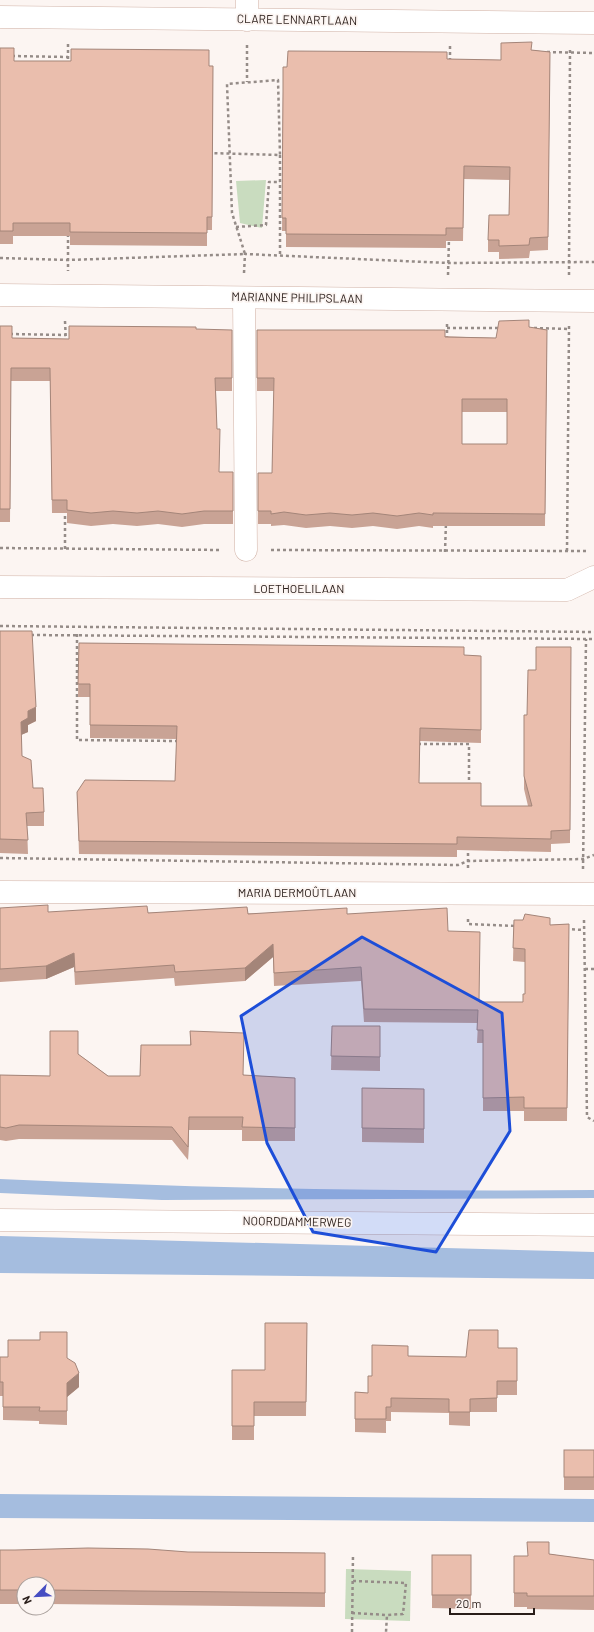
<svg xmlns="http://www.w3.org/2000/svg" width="594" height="1632" font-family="Barlow,sans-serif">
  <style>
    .green { fill: #c9dcbf }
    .water { fill: #a5bddf }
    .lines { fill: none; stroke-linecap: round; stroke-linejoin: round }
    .street-casing { stroke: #d0b1a5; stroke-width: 23 }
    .secondary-casing { stroke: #d0b1a5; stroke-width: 23 }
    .path { stroke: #958c88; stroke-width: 2.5; stroke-dasharray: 3 3; stroke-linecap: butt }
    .street { stroke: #fff; stroke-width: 22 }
    .secondary { stroke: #fff; stroke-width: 22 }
    .wall { fill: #c9a395; fill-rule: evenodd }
    .shaded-wall { fill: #a48579 }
    .building { fill: #eabead; stroke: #a48579; fill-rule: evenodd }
    .marked { fill: #1d4ed8; fill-opacity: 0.2; stroke: #1d4ed8; stroke-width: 3; stroke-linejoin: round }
    .labels { text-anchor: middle; stroke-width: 3.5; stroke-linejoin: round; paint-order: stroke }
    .street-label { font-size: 12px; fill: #291d19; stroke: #fcf5f2 }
  </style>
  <rect width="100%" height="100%" fill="#fcf5f2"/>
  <!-- green -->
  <g class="green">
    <path d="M266,180l-4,48 -22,-5 -4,-42z"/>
    <path d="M346,1569l65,2 -1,50 -65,-2z"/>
  </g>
  <!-- water -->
  <g class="water">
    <path d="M0,1179c198,9 396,13 594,11v8l-432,2 -162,-7z"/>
    <path d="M0,1236l594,16v27l-594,-6z"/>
    <path d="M0,1494l594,5v23l-594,-4z"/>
  </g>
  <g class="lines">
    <!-- street casing -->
    <g class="street-casing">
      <g id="street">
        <path d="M0,17l594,6"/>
        <path d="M247,20v-20"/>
        <path d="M0,295l594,6"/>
        <path d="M244,298l2,252"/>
        <path d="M0,587l567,3 27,-13"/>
        <path d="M0,892l594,2"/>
      </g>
    </g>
    <!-- secondary casing -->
    <g class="secondary-casing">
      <path id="secondary" d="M0,1220l594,5"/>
    </g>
    <!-- path -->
    <g class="path">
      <path d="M68,44v19"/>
      <path d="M247,45v37"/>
      <path d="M450,46v15"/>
      <path d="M547,52l47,1"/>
      <path d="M12,56l56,1"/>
      <path d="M236,227l30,-2 3,-43h11"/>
      <path d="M68,234v37"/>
      <path d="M280,254v-99h6"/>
      <path d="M0,258l68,2 177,-6 -13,-41 -5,-129 51,-4 2,75 -70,-2"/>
      <path d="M244,273l1,-19 203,9 146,-1"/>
      <path d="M448,275l1,-37"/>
      <path d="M569,275l1,-227"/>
      <path d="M65,321l1,21"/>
      <path d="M447,328h54"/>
      <path d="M534,328l35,1"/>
      <path d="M10,334l56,1"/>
      <path d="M447,339v-15"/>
      <path d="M0,548l222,2"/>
      <path d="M65,549v-37"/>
      <path d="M271,550l315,1"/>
      <path d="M567,551l2,-225"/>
      <path d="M445,552l1,-30"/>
      <path d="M0,626l594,6"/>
      <path d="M77,634v106l101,1"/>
      <path d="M31,635l563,4"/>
      <path d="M418,744h51v42"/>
      <path d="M0,858l458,7 10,-4 115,-2 11,-4"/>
      <path d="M468,868v-21"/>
      <path d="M583,869l3,-230"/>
      <path d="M468,919v5l49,2"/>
      <path d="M584,920l3,197 7,4"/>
      <path d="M566,929l18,1"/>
      <path d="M585,969h9"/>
      <path d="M353,1581l53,2 -3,31 -16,1 -1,17"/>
      <path d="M352,1613l35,2"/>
      <path d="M352,1632l1,-78"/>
    </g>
    <!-- street -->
    <use href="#street" class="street"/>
    <!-- secondary -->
    <use href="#secondary" class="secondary"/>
  </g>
  <!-- wall -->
  <g class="wall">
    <path d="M0,48l14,13 199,5 -1,164h-5v16l-137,-1v-9h-57v8h-13z"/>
    <path d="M532,50l18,2 -2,198 -18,1 -1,7 -30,1v-7h-11v-12l21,-25 1,-35 -46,-1 -1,62h-17v7l-160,-1v-16h-4l1,-139 164,-33 54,1z"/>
    <path d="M0,326l12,12 57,1 127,-10 36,49v13h-16l1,38 2,43h14v52h-29l-22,3 -24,-3 -21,2 -24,-2 -22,2 -24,-3v-10h-15l-2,-132h-39l-1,141h-10z"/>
    <path d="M529,327l18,3 -2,196h-112v2l-14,-2 -22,3 -24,-3 -21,2 -22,-2 -24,2 -22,-3 -13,1v-2h-13v-51h14l2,-82h-17v-61l239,8zM462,412h45v32h-45z"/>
    <path d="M0,631l36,90 -8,4v7l-7,3 1,21 11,32 11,24v14h-17l1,28 -28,-1z"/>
    <path d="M79,643l402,13v87l-61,-2 -1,42 62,23h47l-4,-17v-74h3l9,-45 35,-23 -1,196 -19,1v8l-94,-2v7l-378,-3 -2,-62 98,-11 2,-42 -87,-1v-41h-12z"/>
    <path d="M0,908l48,4 299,2 101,17 31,71h44l2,-8v-32l-12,-1 1,-41 36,5 19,-1 -2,197h-43v-10h-41v-68h-6l1,-20 -114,-1 -3,-41 -87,5 -1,-29 -28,24 -70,5 -1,-8 -99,7 -1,-18 -28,12 -46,3z"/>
    <path d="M332,1026h48v45l-49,-1z"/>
    <path d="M190,1031l54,44 51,3v63h-53v-11h-53l-1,30 -16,-20 -153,-1 -13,2 -6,-1v-65l50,1 28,-22 30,22h32l50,-31z"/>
    <path d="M362,1088l62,1v54l-62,-1z"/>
    <path d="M307,1323l-1,93h-52v24h-22v-70h33z"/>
    <path d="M498,1348h19v47h-20v17h-27v14l-21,-1v-12l-58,-1v9h-5v12l-31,-1v-40l13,1 40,-37 58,1z"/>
    <path d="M0,1357l67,1 12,29 -12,10v28l-28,-1v-3l-36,-1v-24h-3z"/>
    <rect x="564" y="1450" width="30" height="40"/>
    <path d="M0,1550l188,2 137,1v54l-277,-3v-20h-24v20h-24z"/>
    <path d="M549,1554l45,6v50l-67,-1v-2h-13v-51h13z"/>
    <path d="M432,1555h39v54l-39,-1z"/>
  </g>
  <!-- shaded-wall -->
  <g class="shaded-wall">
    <path d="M36,707v14l-8,4v7l-7,3v-13l7,-11z"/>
    <path d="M273,944v13l-28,24v-13z"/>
    <path d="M74,953v14l-28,12v-13z"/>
    <path d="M189,1117v13l-1,30v-13z"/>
    <path d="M79,1373v14l-12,10v28v-42z"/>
  </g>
  <!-- building -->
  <g class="building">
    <path d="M532,42l-1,8 19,2 -2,185 -18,1 -1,7 -30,1v-6h-11l1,-25h20l1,-48 -46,-1 -1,62h-17v7l-160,-1v-16h-4l1,-126v-25h4l1,-16 159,1v7l54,1v-17z"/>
    <path d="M0,48h14v13h57v-12l138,1v16h4l-1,151h-5v16l-137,-1v-9h-57v8h-13z"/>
    <path d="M529,320v7l18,3 -2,184 -112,-1v2l-14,-2 -22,3 -24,-3 -21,2 -22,-2 -24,2 -22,-3 -13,2v-3h-13v-38h14l2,-95h-17v-48h188v7l51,1 3,-17zM462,399h45v45h-45z"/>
    <path d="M0,326h12v12l57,1v-13l127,1v2l36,1v48h-17l2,51h3l-1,43h14v39h-29l-22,3 -24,-3 -21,2 -24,-2 -22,2 -24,-3v-10h-15l-2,-132h-39l-1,141h-10z"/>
    <path d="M0,631h32l4,76 -8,4v7l-7,4 1,34 9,4 2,28h10l1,24 -18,1 2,27 -28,-1z"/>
    <path d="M79,643l385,4v8l17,1v74l-61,-2 -1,55h62v23h51l-8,-30v-61h3l1,-45h8v-23h35l-1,183 -19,1v8l-94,-2v7l-378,-3 -2,-49 8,-12 90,1 2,-55 -87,-1v-41h-12z"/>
    <path d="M48,905v7l99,-6 1,7 99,-6 1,7 99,-6v6l100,-6 1,23 32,1 -1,70h44v-8h2v-45l-12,-1 1,-28h9l2,-6 25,4v7l19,-1 -2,184h-43v-11l-41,1v-68h-6l1,-20 -114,-1 -3,-42 -87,6 -1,-29 -28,24 -70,4 -1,-7 -99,7 -1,-19 -28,13 -46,3v-61z"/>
    <path d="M332,1026h48v31l-49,-1z"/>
    <path d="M50,1031h28v23l30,22h32l1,-31h50l-1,-14 54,2 -1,42 52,3v50l-53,-1 1,-10h-54l-1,30 -16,-20 -153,-2 -13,3 -6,-1v-52l50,1z"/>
    <path d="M362,1088l62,1v40l-62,-1z"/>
    <path d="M265,1323h42l-1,79h-52v24h-22v-56h33z"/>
    <path d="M469,1330h29v18h19v33h-20v17l-27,1v13h-21v-13l-58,-1v9h-5v12h-31v-27l13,1v-17h4v-31l36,1v10l58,1z"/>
    <path d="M40,1332h27v26l8,5 4,10 -12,10v28h-28l1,-4h-37v-25h-3v-25h8v-17h32z"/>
    <rect x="564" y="1450" width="30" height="27"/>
    <path d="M527,1542h22v12l45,6v36h-67v-3h-13v-37h14z"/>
    <path d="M88,1548l60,1 40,3 137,1v40l-277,-3v-6h-24v6h-24v-40h15z"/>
    <rect x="432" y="1555" width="39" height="40"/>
  </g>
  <!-- marked area -->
  <path class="marked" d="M362,937l140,76 8,118 -74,121 -123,-20 -46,-89 -26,-127z"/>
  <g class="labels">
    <!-- street labels -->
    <g class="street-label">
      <text transform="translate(297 20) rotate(1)" y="4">CLARE LENNARTLAAN</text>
      <text transform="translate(297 298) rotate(1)" y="4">MARIANNE PHILIPSLAAN</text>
      <text x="299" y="593">LOETHOELILAAN</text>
      <text x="297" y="897">MARIA DERMOÛTLAAN</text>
      <text transform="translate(297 1222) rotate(1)" y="4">NOORDDAMMERWEG</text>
    </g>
  </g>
  <!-- north arrow -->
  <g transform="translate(36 1596) rotate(246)"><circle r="19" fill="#fcf5f2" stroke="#a89f9b"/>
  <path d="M0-3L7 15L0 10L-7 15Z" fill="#464dc2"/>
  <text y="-6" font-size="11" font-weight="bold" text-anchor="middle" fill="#291d19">N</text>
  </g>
  <!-- scale -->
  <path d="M450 1608v6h84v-6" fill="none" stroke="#291d19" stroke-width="2"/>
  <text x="456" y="1608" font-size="12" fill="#291d19" stroke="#fcf5f2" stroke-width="3" paint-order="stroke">20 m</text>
</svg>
